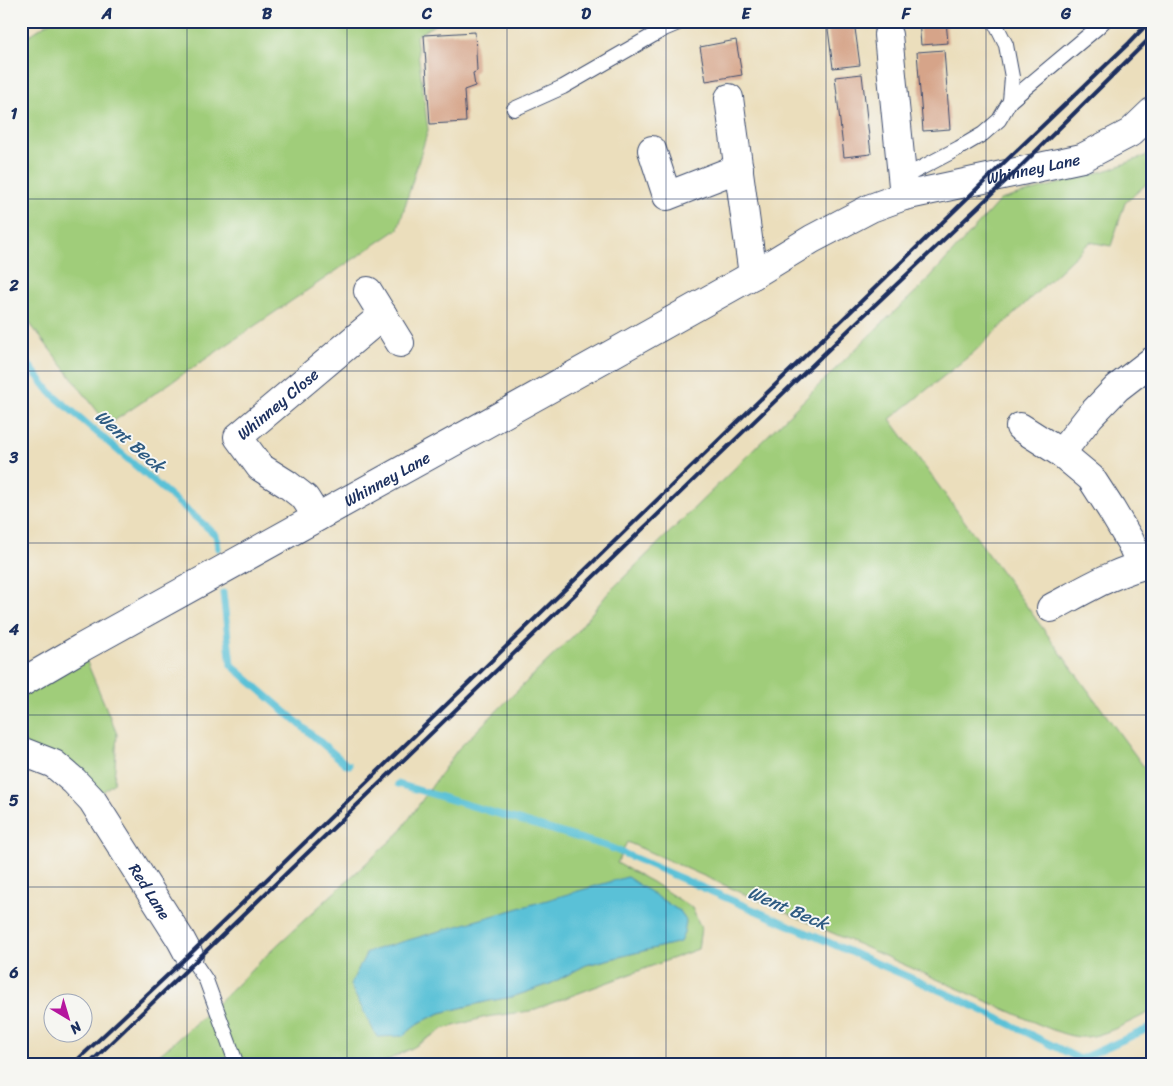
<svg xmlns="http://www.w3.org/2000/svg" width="1173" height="1086" font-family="Sriracha,sans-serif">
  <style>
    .green { fill: #a0cd7a; stroke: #5e7e6c; fill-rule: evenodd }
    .water { fill: #5ac1d7; stroke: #3a789a }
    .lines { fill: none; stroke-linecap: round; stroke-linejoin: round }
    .stream { stroke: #5ac1d7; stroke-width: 7 }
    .building { fill: #d6a489 }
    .service-casing { stroke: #3a496c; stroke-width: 16 }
    .minor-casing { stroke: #3a496c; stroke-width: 30 }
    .tertiary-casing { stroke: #3a496c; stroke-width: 30 }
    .service { stroke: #fff; stroke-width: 14 }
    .minor { stroke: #fff; stroke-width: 28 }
    .tertiary { stroke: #fff; stroke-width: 28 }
    .rail { stroke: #1b2f5e; stroke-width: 4 }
    .grid { fill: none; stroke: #1b2f5e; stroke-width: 1; stroke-opacity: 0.55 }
    .labels { text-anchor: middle; stroke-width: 4; stroke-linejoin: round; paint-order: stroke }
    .street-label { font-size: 16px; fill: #1b2f5e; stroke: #f6f6f2 }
    .water-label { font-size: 18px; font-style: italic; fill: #2e5b82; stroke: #f6f6f2 }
    .neatline { fill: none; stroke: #1b2f5e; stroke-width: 2 }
    .grid-label { font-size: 16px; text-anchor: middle; font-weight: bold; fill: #1b2f5e }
  </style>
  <rect width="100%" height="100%" fill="#f6f6f2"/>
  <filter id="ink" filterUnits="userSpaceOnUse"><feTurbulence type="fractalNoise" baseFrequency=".02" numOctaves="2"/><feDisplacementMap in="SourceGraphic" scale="10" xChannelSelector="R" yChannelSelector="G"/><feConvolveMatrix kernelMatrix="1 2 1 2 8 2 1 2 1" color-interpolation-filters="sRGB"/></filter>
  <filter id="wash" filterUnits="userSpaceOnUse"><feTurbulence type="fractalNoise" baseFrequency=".0096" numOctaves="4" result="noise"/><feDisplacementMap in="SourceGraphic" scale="20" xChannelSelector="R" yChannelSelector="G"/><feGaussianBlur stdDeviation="1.12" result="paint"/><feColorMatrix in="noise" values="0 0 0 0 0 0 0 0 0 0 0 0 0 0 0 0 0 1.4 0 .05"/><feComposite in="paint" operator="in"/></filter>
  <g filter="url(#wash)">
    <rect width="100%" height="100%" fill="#ebdebc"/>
    <!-- green -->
    <g class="green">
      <path d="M51,21h390l-25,15 12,94 -30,99 -290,196 -87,-113v-271z"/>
      <path d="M1152,151v28l-27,24 -14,43 -21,-4 -117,111 -83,66 262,359v233c-19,9 -50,27 -70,26 -14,0 -31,-8 -44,-13l-411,-182 -10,21 35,19 40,26 9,20 -3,21 -168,62 -44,6 -43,12 -29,18 -36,18h-230l67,-59 60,-59 124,-114 59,-84 115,-113 36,-44 267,-263 46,-43 78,-86 111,-31 34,-13zM679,942l-93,23 -36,19 -38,13 -23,4 -49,12 -21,10 -16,13 -53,-51z"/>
      <path d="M81,648l36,86 -3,49 -22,17 -71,-49v-68z"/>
    </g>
    <!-- water -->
    <path class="water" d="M627,877l54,35 5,9 -2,12 -4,9 -94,23 -36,19 -38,13 -23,4 -49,12 -21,10 -16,13 -26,1 -27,-52 17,-33z"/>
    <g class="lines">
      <!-- stream -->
      <g class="stream">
        <path d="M21,355l29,37 166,143 2,13"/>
        <path d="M223,593l8,72 116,100h2"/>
        <path d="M398,784l211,63 348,151 123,61 72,-32"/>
      </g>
    </g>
    <g id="blocks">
      <!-- building -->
      <g class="building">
        <path d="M827,21h27l6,44 -27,3z"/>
        <path d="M919,21h27l2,22 -27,2z"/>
        <path d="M475,32l2,39 -4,2 2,13 -11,4 2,32 -36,2 -6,-89z"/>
        <path d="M736,40l6,35 -36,6 -6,-34z"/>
        <path d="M944,50l6,79 -27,2 -6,-79z"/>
        <path d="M862,74l9,80 -27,3 -9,-80z"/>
      </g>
    </g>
  </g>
  <g filter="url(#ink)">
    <use href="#blocks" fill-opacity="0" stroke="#3a496c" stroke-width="1"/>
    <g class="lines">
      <!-- service casing -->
      <g class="service-casing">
        <g id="service">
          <path d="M1010,101l87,-73 7,-7"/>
          <path d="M514,109l49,-22 101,-58 19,-8"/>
          <path d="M902,178l57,-30 24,-14 16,-14 11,-19 2,-24 -6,-32 -12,-24"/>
          <path d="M189,955l17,25 31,85"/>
        </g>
      </g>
      <!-- minor casing -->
      <g class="minor-casing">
        <g id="minor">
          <path d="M888,35l16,161"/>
          <path d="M729,98l24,177"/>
          <path d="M652,150l15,46 72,-28"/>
          <path d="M368,291l32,52"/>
          <path d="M1020,427l41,26 30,25 20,31 19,32 11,24"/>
          <path d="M1061,453l29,-37 27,-28 35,-27"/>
          <path id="s1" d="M317,517l-12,-19 -18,-14 -27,-17 -22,-30 145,-122"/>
          <path d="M1051,608c32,-17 64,-37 101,-45"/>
          <path id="s2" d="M21,751l33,13 20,17 18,19 89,140 8,15"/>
        </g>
      </g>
      <!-- tertiary casing -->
      <g class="tertiary-casing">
        <g id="tertiary">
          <path id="s3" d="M21,683l60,-35 531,-294 141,-79 59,-36 59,-31 33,-12 178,-38 48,-25 22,-21"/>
        </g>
      </g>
      <!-- service -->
      <use href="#service" class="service"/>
      <!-- minor -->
      <use href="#minor" class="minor"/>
      <!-- tertiary -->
      <use href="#tertiary" class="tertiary"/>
      <!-- rail -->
      <g class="rail">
        <path d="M72,1065l117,-110 799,-777 141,-135 21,-22"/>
        <path d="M88,1065l770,-744 155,-147 139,-138"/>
      </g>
    </g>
  </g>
  <!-- grid -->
  <path class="grid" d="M187,21v1044M347,21v1044M507,21v1044M666,21v1044M826,21v1044M986,21v1044M21,199h1131M21,371h1131M21,543h1131M21,715h1131M21,887h1131"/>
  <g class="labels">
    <!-- street labels -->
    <g class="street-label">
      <text dy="6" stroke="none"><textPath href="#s3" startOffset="1141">Whinney Lane</textPath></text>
      <text dy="6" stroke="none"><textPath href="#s1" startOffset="166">Whinney Close</textPath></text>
      <text dy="6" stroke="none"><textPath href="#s3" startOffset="419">Whinney Lane</textPath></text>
      <text dy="6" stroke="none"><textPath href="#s2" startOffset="196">Red Lane</textPath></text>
    </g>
    <!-- water labels -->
    <g class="water-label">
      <text transform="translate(130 441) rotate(41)" y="6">Went Beck</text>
      <text transform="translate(788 908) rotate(23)" y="6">Went Beck</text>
    </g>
  </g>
  <!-- margin -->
  <rect width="1173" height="1086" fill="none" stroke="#f6f6f2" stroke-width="55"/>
  <!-- north arrow -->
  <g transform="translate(68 1018) rotate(142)"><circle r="24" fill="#f6f6f2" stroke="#9ea6b7"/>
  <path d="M0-4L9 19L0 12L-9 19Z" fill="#b5179e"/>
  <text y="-8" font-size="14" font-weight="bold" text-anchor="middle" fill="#1b2f5e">N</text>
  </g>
  <rect x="28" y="28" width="1118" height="1030" class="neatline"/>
  <g class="grid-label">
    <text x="107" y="19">A</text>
    <text x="267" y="19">B</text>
    <text x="427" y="19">C</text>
    <text x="586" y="19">D</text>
    <text x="746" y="19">E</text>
    <text x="906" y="19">F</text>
    <text x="1066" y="19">G</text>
    <text x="14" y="119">1</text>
    <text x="14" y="291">2</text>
    <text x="14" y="463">3</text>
    <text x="14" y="635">4</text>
    <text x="14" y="806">5</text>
    <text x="14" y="978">6</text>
  </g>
</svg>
